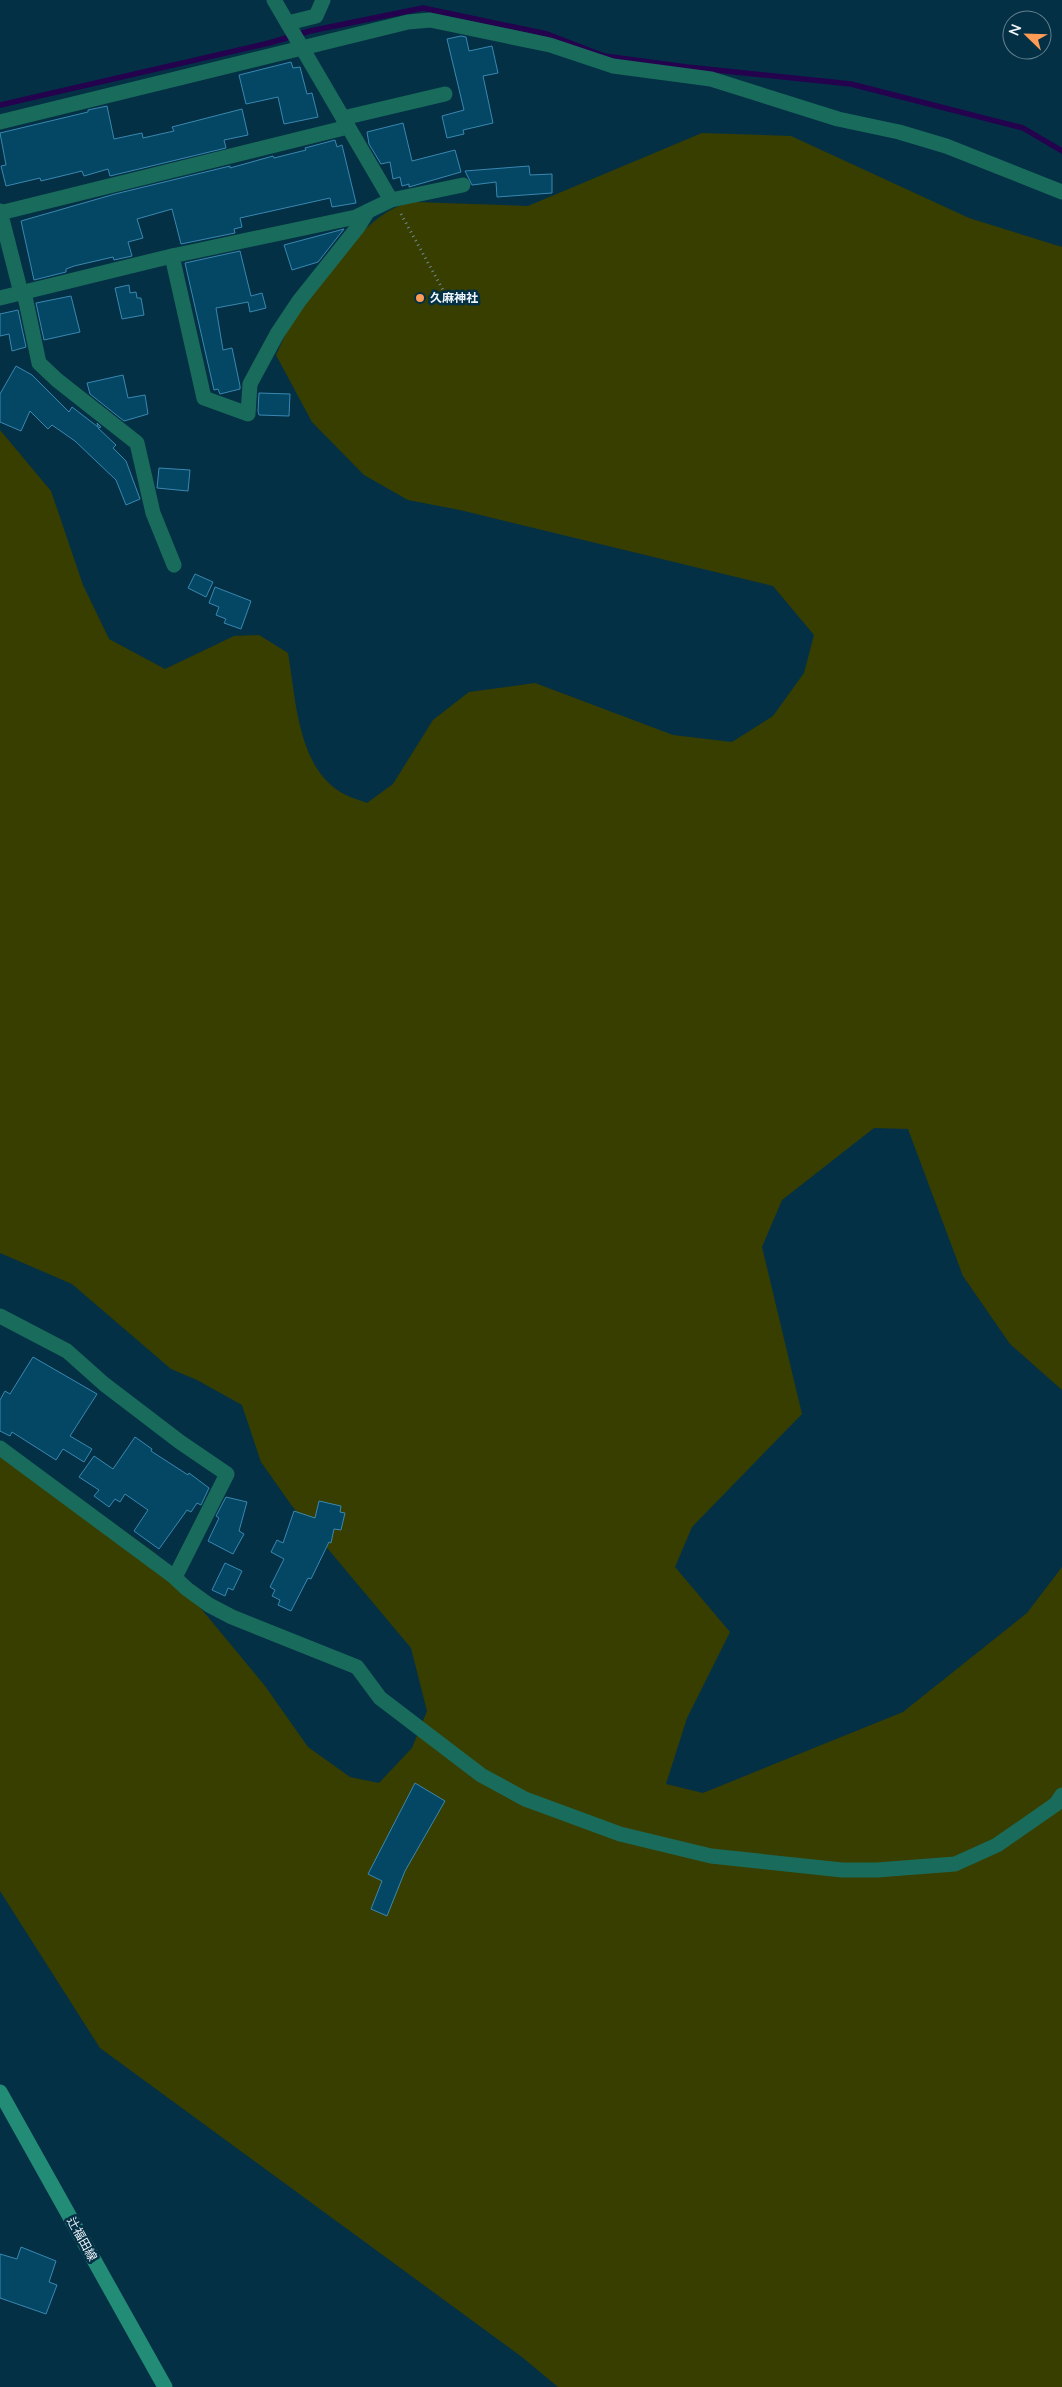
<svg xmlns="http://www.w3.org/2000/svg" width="1062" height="2387" font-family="Lato,'Noto Sans JP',sans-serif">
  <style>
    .green { fill: #383e00 }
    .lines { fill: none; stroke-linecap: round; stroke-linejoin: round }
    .stream { stroke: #24024e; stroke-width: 5.5 }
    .building { fill: #044765; stroke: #3a87b0 }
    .path { stroke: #6f8a98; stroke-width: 3; stroke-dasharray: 1 4; stroke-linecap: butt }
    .minor { stroke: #196c5b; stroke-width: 15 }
    .secondary { stroke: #228c76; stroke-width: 15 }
    .poi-dot { fill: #fd9c55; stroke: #043045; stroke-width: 2 }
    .labels { text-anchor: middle; stroke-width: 5; stroke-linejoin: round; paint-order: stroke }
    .poi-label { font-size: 12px; font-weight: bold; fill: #eef5fa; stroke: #043045; text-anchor: start }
    .street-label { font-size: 12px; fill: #eef5fa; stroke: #043045 }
  </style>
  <rect width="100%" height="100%" fill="#043045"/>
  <!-- green -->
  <path class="green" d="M702,133l89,3 178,82 93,29v1143l-52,-46 -47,-68 -55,-147 -34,-1 -92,72 -20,47 40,167 -110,113 -17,40 55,65 -43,86 -21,66 37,9 200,-81 124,-99 35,-46v820h-504l-36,-30 -422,-309 -100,-157v-449l155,111 110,133 43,61 42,30 29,6 33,-35 15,-37 -16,-63 -119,-142 -31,-44 -19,-57 -45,-25 -26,-11 -99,-85 -72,-31v-823l51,61 32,94 26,54 56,30 69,-33 25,-1 29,18c8,45 9,114 54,140 7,4 17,7 25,10l26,-19 40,-64 36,-28 66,-9 138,52 59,7 41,-26 31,-43 10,-38 -41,-49 -313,-76 -52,-10 -44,-25 -52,-53 -36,-67c9,-21 20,-42 33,-62 6,-9 15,-17 22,-26 22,-25 49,-61 84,-65l113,4z"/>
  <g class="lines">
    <!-- stream -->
    <path class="stream" d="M0,105l269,-62 41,-12 113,-23 124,26 57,22 83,11 164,17 172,44 39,23"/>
  </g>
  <!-- building -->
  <g class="building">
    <path d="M461,36l5,1 3,14 23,-5 6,27 -15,3 10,47 -30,7 1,4 -17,4 -5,-22 22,-6 -17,-71z"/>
    <path d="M291,62l2,6 7,-1 7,27 5,-1 6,24 -34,7 -6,-27 -32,7 -7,-29z"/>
    <path d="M107,106l7,33 28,-6 1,5 31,-7 -2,-4 70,-18 6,26 -24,5 2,8 -116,28 -2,-7 -24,7 -2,-5 -41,10 -1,-3 -34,8 -5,-20 5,-1 -6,-32 88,-21v-2z"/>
    <path d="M403,123l9,38 43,-11 6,22 -52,15v-3l-7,2 -2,-9 -7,2 -3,-17 -9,2 -12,-20 -2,-12z"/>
    <path d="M335,140l2,7 5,-2 14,58 -24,4 -2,-9 -90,20 2,9 -8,2 1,4 -54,11 -9,-35 -35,10 6,19 -15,4 4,14 -18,4 -1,-3 -39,9 -8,3v3l-32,8 -13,-59 94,-27 115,-28v2l43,-12 1,2 32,-8 -1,-2z"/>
    <path d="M529,166l1,9 22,-1v19l-55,4 -1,-15 -24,3 -7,-14z"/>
    <path d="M344,229l-26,33 -26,8 -8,-25z"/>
    <path d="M240,251l11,45 11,-3 4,15 -16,4 -2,-10 -32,6 7,42 9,-2 8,38v3l-20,5 -2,-5 -4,1 -29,-127z"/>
    <path d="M129,285l1,8 6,-1 1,6h4l3,17 -22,4 -7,-31z"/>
    <path d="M71,296l9,36 -36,8 -8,-37z"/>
    <path d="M18,310l8,37 -14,4 -3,-17 -9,2v-22z"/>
    <path d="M16,366l16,9 37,37 3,-5 26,20 -1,-4 4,4 -3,1 18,17 -3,3 13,13 14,38 -14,6 -10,-25 -41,-39 -23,-16 -4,4 -18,-18 -9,20 -21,-9v-28z"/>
    <path d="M123,375l5,23 17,-3 3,19 -24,7 -34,-27 -3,-11z"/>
    <path d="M259,393l31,1 -1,22 -30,-1 -1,-4z"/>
    <path d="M159,468l31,2 -2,21 -31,-3z"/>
    <path d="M195,574l18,8 -7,15 -18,-9z"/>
    <path d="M215,587l36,14 -10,28 -17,-6 2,-4 -10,-4 3,-8 -10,-4z"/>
    <path d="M33,1357l64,37 -27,42 22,13 -8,13 -21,-13 -7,11 -44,-28 -2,4 -10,-5v-31l5,-9 5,3z"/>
    <path d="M135,1437l17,12 -1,2 37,24 1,-2 20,15 -8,17 -4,-2 -6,9 -4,-2 -28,39 -25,-18 14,-21 -23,-16 -5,8 -5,-3 -6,8 -15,-11 5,-6 -20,-13 15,-21 19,13z"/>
    <path d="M226,1497l21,5 -8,29 5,3 -11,20 -25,-13 11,-23 -3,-2z"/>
    <path d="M319,1501l22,5 -1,6 5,1 -4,17 -7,-1 -3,14 -2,-1 -18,37 -3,-1 -17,33 -13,-6 2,-5 -8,-4 3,-6 -5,-3 14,-28 -13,-7 6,-12 6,3 11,-32 21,7z"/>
    <path d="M225,1563l17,8 -9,19 -5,-2 -3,8 -13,-6z"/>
    <path d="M415,1783l30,18 -40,70 -18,45 -16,-7 11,-28 -14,-7z"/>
    <path d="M21,2247l35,14 -7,21 8,3 -11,29 -46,-16v-44l17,5z"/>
  </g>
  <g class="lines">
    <!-- path -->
    <path class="path" d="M401,214l42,76"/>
    <!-- minor -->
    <g class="minor">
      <path d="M288,23l28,-7 7,-16"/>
      <path d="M343,118l102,-24"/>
      <path d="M0,122l408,-100 22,-2 120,25 63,21 98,13 127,40 61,13 47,14 116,46"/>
      <path d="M391,200l72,-15"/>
      <path d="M0,211l21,82"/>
      <path d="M0,213l348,-86"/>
      <path d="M172,256l32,142 44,16 2,-30 27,-50 22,-33 59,-74 10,-16"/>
      <path d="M24,292l15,71 18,17 80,63 16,70 21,52"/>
      <path d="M0,298l172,-42 184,-39 35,-17 -117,-200"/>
      <path d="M0,1316l67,35 37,33 76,58 47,32 -52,103"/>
      <path d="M0,1448l173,128 14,13 22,16 23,12 125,50 23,31 101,77 44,24 95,35 91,22 131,14h35l78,-6 42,-19 59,-41 6,-9"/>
    </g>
    <!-- secondary -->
    <path class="secondary" d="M0,2092l165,295"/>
  </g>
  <!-- markers -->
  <circle class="poi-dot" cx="420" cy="298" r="5"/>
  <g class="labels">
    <!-- poi labels -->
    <g class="poi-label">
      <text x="430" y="302">久麻神社</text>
    </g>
    <!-- street labels -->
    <g class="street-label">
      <text transform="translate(82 2239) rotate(61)" y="4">辻福田線</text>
    </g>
  </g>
  <!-- north arrow -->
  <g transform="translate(1027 35) rotate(293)"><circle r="24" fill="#043045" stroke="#627f8d"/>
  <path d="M0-4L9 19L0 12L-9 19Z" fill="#fd9c55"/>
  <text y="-8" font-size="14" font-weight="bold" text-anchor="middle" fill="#eef5fa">N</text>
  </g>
</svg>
